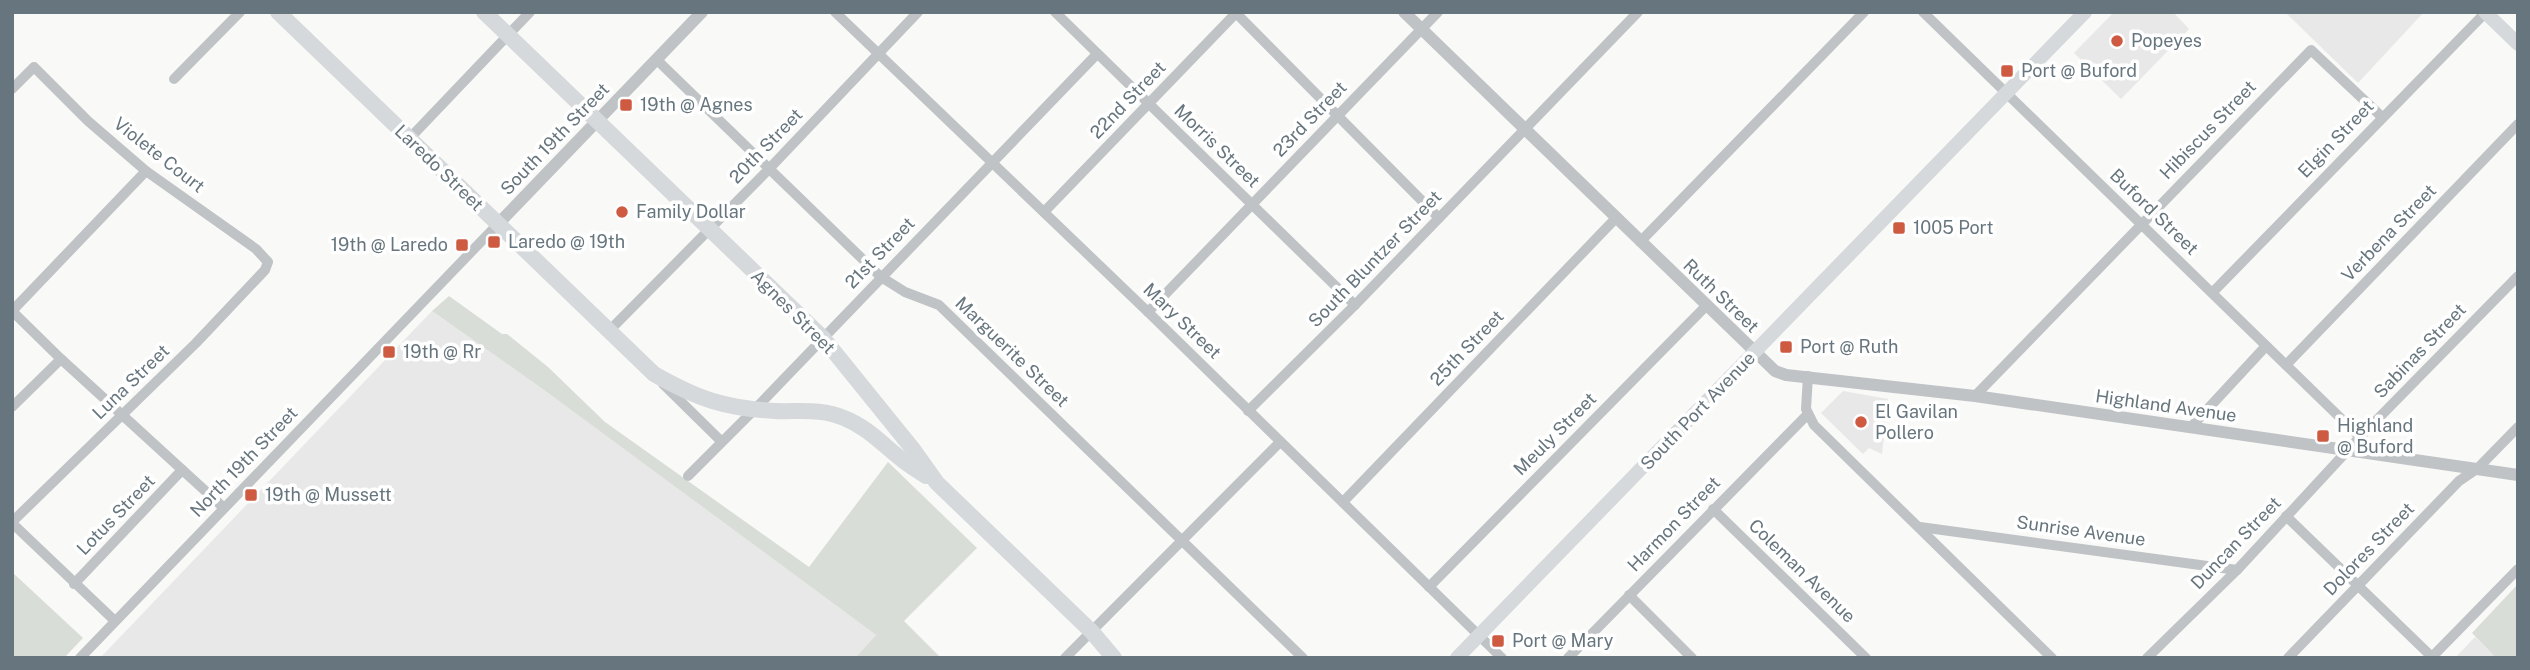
<svg xmlns="http://www.w3.org/2000/svg" width="2530" height="670" font-family="'Public Sans',sans-serif">
  <style>
    .built { fill: #e7e8e7 }
    .green { fill: #d9ddd7 }
    .lines { fill: none; stroke-linecap: round; stroke-linejoin: round }
    .minor { stroke: #bfc3c6; stroke-width: 10 }
    .tertiary { stroke: #bfc3c6; stroke-width: 12 }
    .secondary { stroke: #d5d9db; stroke-width: 14 }
    .primary { stroke: #d5d9db; stroke-width: 16 }
    .poi-dot { fill: #ce5a42; stroke: #fff; stroke-width: 2.5 }
    .labels { text-anchor: middle; stroke-width: 7; stroke-linejoin: round; paint-order: stroke }
    .poi-label { font-size: 18px; fill: #67767e; stroke: #fff; text-anchor: start }
    .street-label { font-size: 18px; fill: #67767e; stroke: #fff }
  </style>
  <rect width="100%" height="100%" fill="#f9f9f7"/>
  <!-- built -->
  <g class="built">
    <path d="M2114,12h59l16,17 -68,70 -47,-46z"/>
    <path d="M2285,12h139l-66,71z"/>
    <path d="M432,311l112,79 332,245 -21,23h-755z"/>
    <path d="M1843,391l45,8 -6,55 -13,-6 -6,6 -42,-41z"/>
    <path d="M2475,637l21,21h-41z"/>
  </g>
  <!-- green -->
  <g class="green">
    <path d="M449,296l53,38h5l41,33 57,55 204,145 79,-105 89,86 -73,73 37,37h-86l21,-23 -332,-245 -112,-79z"/>
    <path d="M12,572l71,66 -19,20h-52z"/>
    <path d="M2518,584v74h-22l-24,-25z"/>
  </g>
  <g class="lines">
    <!-- minor -->
    <g class="minor">
      <path d="M835,12l313,300 354,346"/>
      <path d="M1055,12l300,293"/>
      <path d="M1235,12l204,206"/>
      <path d="M1923,12c146,142 292,283 437,425"/>
      <path d="M656,59l225,218 24,15 34,13 364,353"/>
      <path d="M174,79l66,-67"/>
      <path d="M12,89l22,-22 54,54 58,50 110,78 12,13 -3,8 -69,73 -184,179"/>
      <path d="M409,139l121,-127"/>
      <path d="M1044,212l193,-200"/>
      <path d="M1640,242l224,-230"/>
      <path d="M2213,292l273,-280"/>
      <path d="M12,311l49,48 163,149"/>
      <path d="M12,311l134,-140"/>
      <path d="M1148,312l290,-300"/>
      <path d="M608,332l160,-162 150,-158"/>
      <path d="M2286,365l232,-241"/>
      <path d="M1808,376l-2,33 8,16 238,233"/>
      <path d="M663,384l58,57"/>
      <path d="M1975,396l336,-346 71,67"/>
      <path d="M12,407l49,-48"/>
      <path d="M1248,411l107,-106 283,-293"/>
      <path d="M2191,427l75,-81"/>
      <path d="M688,476l67,-67 342,-355"/>
      <path d="M1343,502l273,-284"/>
      <path d="M1713,509l153,149"/>
      <path d="M2286,516l146,141"/>
      <path d="M12,523l103,98"/>
      <path d="M1920,527l317,43"/>
      <path d="M74,584l108,-114"/>
      <path d="M1429,587l277,-281"/>
      <path d="M1629,595l63,63"/>
      <path d="M80,658l418,-434"/>
      <path d="M1065,658l215,-216"/>
      <path d="M1568,658l239,-243"/>
      <path d="M2147,658l90,-88 123,-133 158,-161"/>
      <path d="M2288,658l171,-177 19,-13 40,-41"/>
      <path d="M2431,658l87,-89"/>
    </g>
    <!-- tertiary -->
    <g class="tertiary">
      <path d="M1404,12l371,359 11,4 189,21 543,79"/>
      <path d="M498,224l204,-212"/>
    </g>
    <!-- secondary -->
    <g class="secondary">
      <path d="M2485,12l33,32"/>
      <path d="M1457,658l628,-646"/>
    </g>
    <!-- primary -->
    <g class="primary">
      <path d="M278,12l376,362c44,25 70,34 121,37 24,1 46,-3 69,7 23,9 37,25 56,40 8,7 17,12 26,18"/>
      <path d="M484,12l339,326 89,110 25,35 155,149 22,26"/>
    </g>
  </g>
  <!-- markers -->
  <g class="poi-dot">
    <circle cx="2117" cy="41" r="7"/>
    <rect x="2000" y="64" width="14" height="14" rx="3.5"/>
    <rect x="619" y="98" width="14" height="14" rx="3.5"/>
    <circle cx="622" cy="212" r="7"/>
    <rect x="1892" y="221" width="14" height="14" rx="3.5"/>
    <rect x="487" y="235" width="14" height="14" rx="3.5"/>
    <rect x="455" y="238" width="14" height="14" rx="3.5"/>
    <rect x="1779" y="340" width="14" height="14" rx="3.5"/>
    <rect x="382" y="345" width="14" height="14" rx="3.5"/>
    <circle cx="1861" cy="422" r="7"/>
    <rect x="2316" y="429" width="14" height="14" rx="3.5"/>
    <rect x="244" y="488" width="14" height="14" rx="3.5"/>
    <rect x="1491" y="634" width="14" height="14" rx="3.5"/>
  </g>
  <g class="labels">
    <!-- poi labels -->
    <g class="poi-label">
      <text x="2131" y="47">Popeyes</text>
      <text x="2021" y="77">Port @ Buford</text>
      <text x="640" y="111">19th @ Agnes</text>
      <text x="636" y="218">Family Dollar</text>
      <text x="1913" y="234">1005 Port</text>
      <text x="508" y="248">Laredo @ 19th</text>
      <text x="448" y="251" text-anchor="end">19th @ Laredo</text>
      <text x="1800" y="353">Port @ Ruth</text>
      <text x="403" y="358">19th @ Rr</text>
      <text x="1875" y="418">El Gavilan<tspan x="1875" dy="21">Pollero</tspan></text>
      <text x="2337" y="432">Highland<tspan x="2337" dy="21">@ Buford</tspan></text>
      <text x="265" y="501">19th @ Mussett</text>
      <text x="1512" y="647">Port @ Mary</text>
    </g>
    <!-- street labels -->
    <g class="street-label">
      <text transform="translate(1128 100) rotate(-46)" y="6">22nd Street</text>
      <text transform="translate(1310 119) rotate(-46)" y="6">23rd Street</text>
      <text transform="translate(2208 130) rotate(-46)" y="6">Hibiscus Street</text>
      <text transform="translate(555 139) rotate(-46)" y="6">South 19th Street</text>
      <text transform="translate(2336 139) rotate(-46)" y="6">Elgin Street</text>
      <text transform="translate(766 146) rotate(-46)" y="6">20th Street</text>
      <text transform="translate(1217 146) rotate(44)" y="6">Morris Street</text>
      <text transform="translate(159 155) rotate(38)" y="6">Violete Court</text>
      <text transform="translate(439 168) rotate(44)" y="6">Laredo Street</text>
      <text transform="translate(2154 212) rotate(44)" y="6">Buford Street</text>
      <text transform="translate(2389 233) rotate(-46)" y="6">Verbena Street</text>
      <text transform="translate(880 253) rotate(-46)" y="6">21st Street</text>
      <text transform="translate(1375 259) rotate(-46)" y="6">South Bluntzer Street</text>
      <text transform="translate(1721 296) rotate(44)" y="6">Ruth Street</text>
      <text transform="translate(793 312) rotate(45)" y="6">Agnes Street</text>
      <text transform="translate(1182 321) rotate(44)" y="6">Mary Street</text>
      <text transform="translate(1467 348) rotate(-46)" y="6">25th Street</text>
      <text transform="translate(2420 351) rotate(-46)" y="6">Sabinas Street</text>
      <text transform="translate(1012 352) rotate(44)" y="6">Marguerite Street</text>
      <text transform="translate(131 382) rotate(-44)" y="6">Luna Street</text>
      <text transform="translate(2166 406) rotate(8)" y="6">Highland Avenue</text>
      <text transform="translate(1698 411) rotate(-46)" y="6">South Port Avenue</text>
      <text transform="translate(1555 434) rotate(-45)" y="6">Meuly Street</text>
      <text transform="translate(244 462) rotate(-46)" y="6">North 19th Street</text>
      <text transform="translate(116 515) rotate(-46)" y="6">Lotus Street</text>
      <text transform="translate(1674 524) rotate(-46)" y="6">Harmon Street</text>
      <text transform="translate(2081 531) rotate(8)" y="6">Sunrise Avenue</text>
      <text transform="translate(2236 543) rotate(-46)" y="6">Duncan Street</text>
      <text transform="translate(2369 549) rotate(-46)" y="6">Dolores Street</text>
      <text transform="translate(1802 571) rotate(44)" y="6">Coleman Avenue</text>
    </g>
  </g>
  <!-- border -->
  <rect width="2530" height="670" fill="none" stroke="#67767e" stroke-width="28"/>
</svg>
